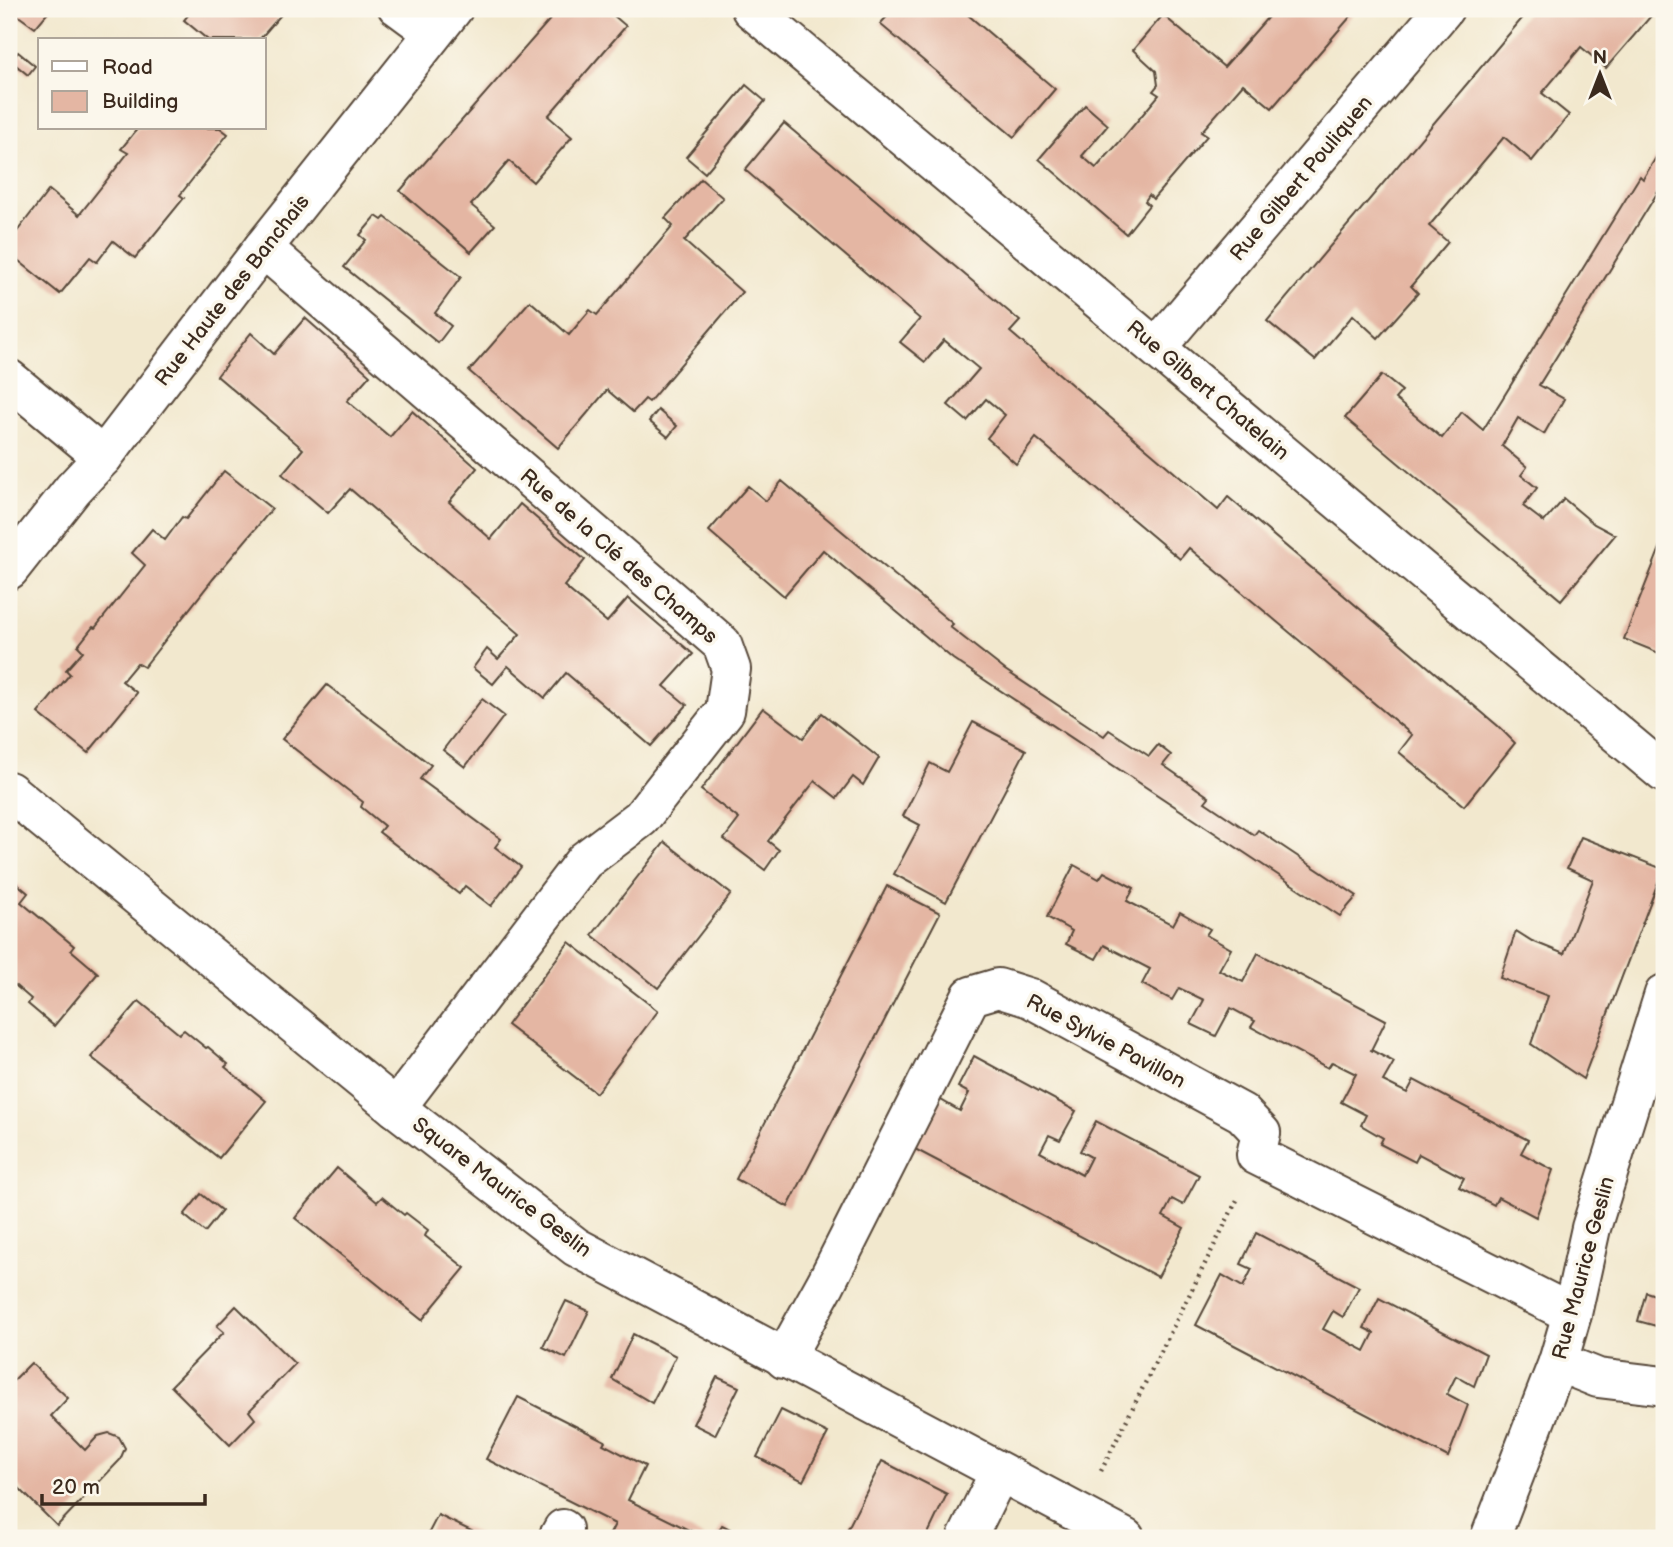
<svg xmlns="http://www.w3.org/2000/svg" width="1673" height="1547" font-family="'Balsamiq Sans',sans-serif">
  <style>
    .building { fill: #e4b6a3 }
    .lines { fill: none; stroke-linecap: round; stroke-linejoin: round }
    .service-casing { stroke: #564638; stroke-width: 32 }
    .minor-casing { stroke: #564638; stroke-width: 42 }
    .tertiary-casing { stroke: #564638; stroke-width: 42 }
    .path { stroke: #564638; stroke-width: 4.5; stroke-dasharray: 2 5; stroke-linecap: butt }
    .service { stroke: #fff; stroke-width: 28 }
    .minor { stroke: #fff; stroke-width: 38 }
    .tertiary { stroke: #fff; stroke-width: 38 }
    .labels { text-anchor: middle; stroke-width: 7; stroke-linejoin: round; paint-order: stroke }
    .street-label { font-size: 21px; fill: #3b2a1e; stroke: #fbf7ec }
  </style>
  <rect width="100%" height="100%" fill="#fbf7ec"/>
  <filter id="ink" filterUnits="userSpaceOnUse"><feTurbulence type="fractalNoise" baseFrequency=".0143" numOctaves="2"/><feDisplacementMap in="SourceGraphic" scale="14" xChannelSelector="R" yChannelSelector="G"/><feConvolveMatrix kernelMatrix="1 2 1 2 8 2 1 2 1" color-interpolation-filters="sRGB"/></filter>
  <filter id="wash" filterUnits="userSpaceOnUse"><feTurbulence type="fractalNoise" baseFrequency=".00686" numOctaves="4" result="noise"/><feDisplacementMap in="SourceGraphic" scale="28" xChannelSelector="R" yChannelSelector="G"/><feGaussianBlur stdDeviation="1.57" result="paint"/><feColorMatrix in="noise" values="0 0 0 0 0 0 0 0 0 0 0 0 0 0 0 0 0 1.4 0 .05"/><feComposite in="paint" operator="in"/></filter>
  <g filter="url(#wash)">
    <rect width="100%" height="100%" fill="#f2e8ce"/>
    <g id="blocks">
      <!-- building -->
      <g class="building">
        <path d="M9,9h42l-16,19z"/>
        <path d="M193,9h93l-27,31h-51l-24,-20z"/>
        <path d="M559,9h47l20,17 -78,90 24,21 -39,45 -24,-21 -38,44 24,20 -24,27 -71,-61z"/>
        <path d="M894,9h67l94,80 -41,48 -134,-113z"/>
        <path d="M1275,9h82l-85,99 -29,-24 -42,48 6,4 -54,63 -4,-4 -4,6 4,4 -23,29 -87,-75 46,-54 23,20 -26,31 14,12 27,-30 36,-43 -6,-4 5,-6 -2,-14 -23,-21 30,-35 61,52z"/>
        <path d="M1530,9h127l-51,59 -25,-21 -39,46 27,22 -37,46 -28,-24 -75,89 19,16 -37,44 7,7 -40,45 -25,-23 -38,45 -48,-39z"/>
        <path d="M18,52l17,14 -7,9 -17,-14z"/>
        <path d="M746,85l19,16 -60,72 -19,-16z"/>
        <path d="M784,123l236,198 -10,11 157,134 51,44 10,-13 270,229 17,17 -51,63 -65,-54 13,-17 -223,-187 -9,11 -144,-121 -20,26 -29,-26 18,-23 -19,-16 -19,22 -19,-16 31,-36 -35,-29 -19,22 -25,-20 20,-23 -175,-149z"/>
        <path d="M138,128h82l8,6 -48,61 4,3 -49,60 -22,-17 -16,21 -7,-5 -30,37 -51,-41v-11l40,-52 30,25 49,-62 -7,-4z"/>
        <path d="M1664,144v38l-125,203 25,14 -20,35 -26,-16 -16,28 25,21 -6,8 16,13 -14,18 21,16 20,-23 30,25 21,11 -54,65 -216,-182 37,-43 20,16 -7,8 47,39 20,-26 21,18 157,-254 3,3z"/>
        <path d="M701,179l22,19 -39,43 58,51 -93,110 -4,-3 -12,13 -26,-22 -49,58 -89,-77 61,-70 39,34 21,-25 7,5 76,-89 -8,-8z"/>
        <path d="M376,216l6,4 3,-3 76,60 -26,36 16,13 -13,17 -94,-76 22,-27 -6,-5z"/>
        <path d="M305,318l65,57 -23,26 43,36 22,-26 65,57 -28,34 42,37 29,-35 65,56 -21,26 43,36 21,-24 65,56 -29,32 23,19 -36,41 -85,-73 -21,25 -37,-32 -15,18 -20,-16 14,-19 11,10 22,-25 -170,-145 -22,24 -46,-39 21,-25 -86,-73 34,-43 23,21z"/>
        <path d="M658,410l19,16 -9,11 -19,-16z"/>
        <path d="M224,471l48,38 -59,70 -69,88 -7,-4 -15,18 15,12 -49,60 -50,-40 32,-39 -4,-4 17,-19 -5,-5 15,-19 2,1 50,-63 -13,-12 20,-24 13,11 17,-23 4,2z"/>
        <path d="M782,481l171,143 -3,3 55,43 99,66 5,-6 40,26 9,-11 13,10 -8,10 46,32 -4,5 49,33 4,-5 99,66 -17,20 -50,-33 -337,-224 -130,-109 -39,46 -75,-65 39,-45 18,15z"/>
        <path d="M1664,538v117l-40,-16z"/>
        <path d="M327,685l104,80 -11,14 81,60 -6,8 26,20 -30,39 -26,-20 -6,8 -80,-62 5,-6 -23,-19 2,-5 -81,-63z"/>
        <path d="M482,699l22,17 -39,51 -22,-17z"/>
        <path d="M763,708l40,30 19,-25 57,45 -16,27 -10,-8 -16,21 -22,-17 -47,60 11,9 -14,20 -41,-31 15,-20 -38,-29z"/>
        <path d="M973,722l53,28 -80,152 -52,-28 26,-49 -17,-9 27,-53 17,9z"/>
        <path d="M1581,837l82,32 -80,210 -52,-35 17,-48 -48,-18 16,-47 16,10 32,13 29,-74 -26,-12z"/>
        <path d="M665,842l66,52 -73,94 -66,-53z"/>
        <path d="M1074,865l25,14 5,-7 30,16 -7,13 46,24 7,-13 30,17 -4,6 25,14 -12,21 24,12 15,-29 128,67 -15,30 23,12 -11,19 24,12 7,-13 114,60 -7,13 32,17 -17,47 -38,-20 -4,8 -35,-18 5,-9 -45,-24 -4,8 -35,-18 3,-6 -22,-13 5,-10 -25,-13 15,-28 -24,-12 -4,6 -77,-41 4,-6 -24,-13 -15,28 -25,-12 13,-24 -25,-12 -7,12 -30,-16 8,-15 -46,-24 -8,14 -30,-15 6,-13 -25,-14z"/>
        <path d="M9,877l19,16 -7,9 53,44 -3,4 27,23 -44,53 -26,-22 3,-5 -22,-19z"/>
        <path d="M887,886l53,27 -152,294 -52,-28z"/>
        <path d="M569,942l89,69 -62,82 -89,-68z"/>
        <path d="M139,1001l40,33 5,-4 22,18 2,-1 20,17 -3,3 41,34 -47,57 -128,-101z"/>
        <path d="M974,1056l102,55 -16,29 -11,-5 -9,17 42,23 9,-18 -11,-6 16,-30 103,54 -16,30 -11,-6 -9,17 21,12 -26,49 -245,-129 26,-49 21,12 9,-18 -11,-6z"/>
        <path d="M337,1168l40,34 5,-5 22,18 2,-2 22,17 -3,6 40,32 -43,52 -127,-102z"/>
        <path d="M201,1194l21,17 -17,21 -21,-17z"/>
        <path d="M1256,1233l103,54 -16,30 -10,-6 -10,18 42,22 9,-18 -10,-5 15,-30 107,56 -12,32 -18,-10 -9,18 21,11 -20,52 -252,-132 26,-50 21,12 9,-18 -11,-5z"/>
        <path d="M1646,1292l18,6v14l-4,15 -22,-6z"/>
        <path d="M566,1301l23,10 -23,47 -23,-11z"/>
        <path d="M236,1306l59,58 -46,47 6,8 -25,26 -59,-59 53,-54 -7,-6z"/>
        <path d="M633,1334l43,22 -24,47 -40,-24z"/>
        <path d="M31,1363l37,35 -17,18 34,34 13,-14 11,-3 10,4 6,11 -5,12 -63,66 -48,-48v-96l4,-4 1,2z"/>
        <path d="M717,1377l22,10 -24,48 -22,-11z"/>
        <path d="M518,1397l87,44 -2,3 42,22 -17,34 77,38h-97l7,-14 -129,-65z"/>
        <path d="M781,1410l47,23 -25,48 -46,-24z"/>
        <path d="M882,1461l65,33 -21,44h-83z"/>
        <path d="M438,1515l48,23h-60z"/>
        <path d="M722,1525l8,4 -6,9h-9z"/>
      </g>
    </g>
  </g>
  <g filter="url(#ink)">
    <use href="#blocks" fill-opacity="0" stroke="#564638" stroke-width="2"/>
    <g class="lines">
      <!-- service casing -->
      <g class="service-casing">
        <path id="service" d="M393,9l38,28"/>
      </g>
      <!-- minor casing -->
      <g class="minor-casing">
        <g id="minor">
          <path d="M751,9l913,764"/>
          <path d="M263,248l459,396 9,25 -6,42 -84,107 -57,43 -188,247"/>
          <path d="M1157,347l287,-338"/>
          <path d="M9,379l94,78"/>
          <path d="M9,791l387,317 180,139 549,291"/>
          <path d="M784,1359l42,-76 145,-287 27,-8 32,10 212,115 19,20 -5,22 316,159"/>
          <path d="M1558,1362l40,16 66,8"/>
          <path d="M558,1538l5,-9"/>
          <path d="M967,1538l32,-65"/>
          <path d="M1490,1538l68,-176 14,-48 19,-86 73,-234"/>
        </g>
      </g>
      <!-- tertiary casing -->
      <g class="tertiary-casing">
        <path id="tertiary" d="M9,570l64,-81 30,-32 160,-209 190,-239"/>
      </g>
      <!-- path -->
      <path class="path" d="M1101,1471l136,-271"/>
      <!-- service -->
      <use href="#service" class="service"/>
      <!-- minor -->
      <use href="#minor" class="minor"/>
      <!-- tertiary -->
      <use href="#tertiary" class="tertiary"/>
    </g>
  </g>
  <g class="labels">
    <!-- street labels -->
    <g class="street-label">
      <text transform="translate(1301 178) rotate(-50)" y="7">Rue Gilbert Pouliquen</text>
      <text transform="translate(232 290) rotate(-52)" y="7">Rue Haute des Banchais</text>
      <text transform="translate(1208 390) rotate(40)" y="7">Rue Gilbert Chatelain</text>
      <text transform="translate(619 556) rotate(41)" y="7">Rue de la Clé des Champs</text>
      <text transform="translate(1106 1041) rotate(28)" y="7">Rue Sylvie Pavillon</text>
      <text transform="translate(502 1187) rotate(37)" y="7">Square Maurice Geslin</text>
      <text transform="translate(1583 1268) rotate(-75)" y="7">Rue Maurice Geslin</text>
    </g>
  </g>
  <!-- margin -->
  <rect width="1673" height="1547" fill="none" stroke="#fbf7ec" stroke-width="35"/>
  <!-- legend -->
  <rect x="38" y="38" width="228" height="91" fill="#fbf7ec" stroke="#aea59a" stroke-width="2"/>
  <rect x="52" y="61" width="35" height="10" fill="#ffffff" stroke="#aea59a" stroke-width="2"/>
  <text x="102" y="74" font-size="21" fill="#3b2a1e">Road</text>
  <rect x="52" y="91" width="35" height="21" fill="#e4b6a3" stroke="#aea59a" stroke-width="2"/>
  <text x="102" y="108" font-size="21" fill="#3b2a1e">Building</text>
  <!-- north arrow -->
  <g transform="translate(1600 74)" stroke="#fbf7ec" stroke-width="5" paint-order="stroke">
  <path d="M0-5L12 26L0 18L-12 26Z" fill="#3b2a1e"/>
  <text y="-10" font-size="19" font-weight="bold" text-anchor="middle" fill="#3b2a1e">N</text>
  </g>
  <!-- scale -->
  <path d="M42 1494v10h163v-10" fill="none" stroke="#3b2a1e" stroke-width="3.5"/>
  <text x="52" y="1494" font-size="21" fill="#3b2a1e" stroke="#fbf7ec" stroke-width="5" paint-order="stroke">20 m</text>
</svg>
